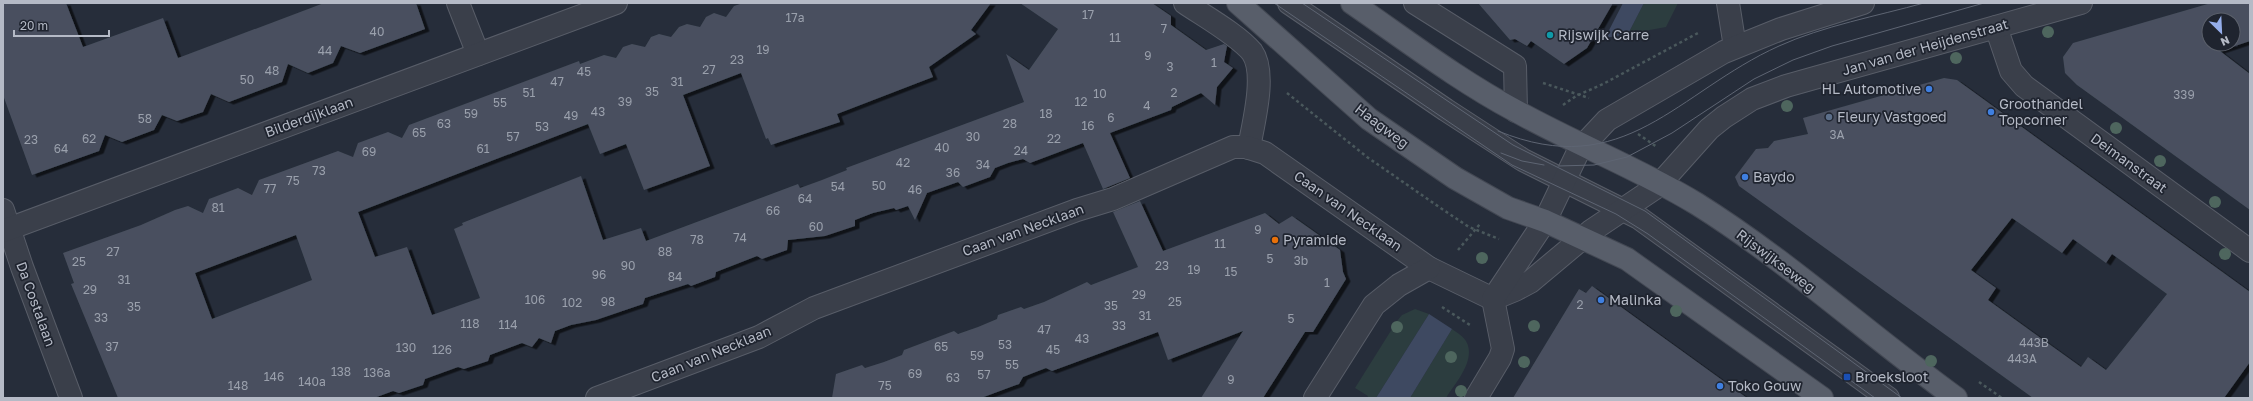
<svg xmlns="http://www.w3.org/2000/svg" width="2253" height="401" font-family="'Golos Text',sans-serif">
  <style>
    .green { fill: #2c3d3f }
    .water { fill: #3e4961 }
    .building { fill: #48505e; fill-rule: evenodd; filter: url(#shadow) }
    .lines { fill: none; stroke-linecap: round; stroke-linejoin: round }
    .minor-casing { stroke: #585d68; stroke-width: 24 }
    .major-casing { stroke: #434853; stroke-width: 24 }
    .path { stroke: #4a585c; stroke-width: 2.5; stroke-dasharray: 3 3; stroke-linecap: butt }
    .minor { stroke: #3a3f4a; stroke-width: 22 }
    .major { stroke: #585e6a; stroke-width: 22 }
    .tram { stroke: #5e6573; stroke-width: 1 }
    .tree { fill: #4e665e }
    .culture-dot { fill: #0f9aa8; stroke: #1f242f; stroke-width: 1.5 }
    .shop-dot { fill: #3f7fe0; stroke: #1f242f; stroke-width: 1.5 }
    .service-dot { fill: #5c6f8a; stroke: #1f242f; stroke-width: 1.5 }
    .food-dot { fill: #e8710a; stroke: #1f242f; stroke-width: 1.5 }
    .transit-dot { fill: #1a4fb4; stroke: #1f242f; stroke-width: 1.5 }
    .labels { text-anchor: middle; stroke-width: 3.5; stroke-linejoin: round; paint-order: stroke }
    .number-label { font-size: 12px; fill: #9aa0ac }
    .poi-label { font-size: 14px; fill: #b5bac6; stroke: #1f242f; text-anchor: start }
    .street-label { font-size: 14px; fill: #b5bac6; stroke: #1f242f }
  </style>
  <defs>
    <filter id="shadow"><feDropShadow dx="4.5" dy="2.5" stdDeviation="0" flood-color="#0009"/></filter>
  </defs>
  <rect width="100%" height="100%" fill="#262d3a"/>
  <!-- green -->
  <g class="green">
    <path d="M1644,3h34l-12,24 -38,7z"/>
    <path d="M1415,309l14,5 -53,84h-9l1,-2 -13,-8 42,-67 5,-6z"/>
    <path d="M1452,329c4,3 11,7 14,12 11,19 -11,42 -20,57h-36z"/>
  </g>
  <!-- water -->
  <g class="water">
    <path d="M1623,3h21l-16,31 -23,4z"/>
    <path d="M1429,314l23,15 -42,69h-34z"/>
  </g>
  <!-- building -->
  <g class="building">
    <path d="M3,3h63l17,44 80,-29 15,40 146,-55h92l9,26 -65,24 -19,-7 -8,17 -25,10 -20,-9 -6,18 -53,20 -18,-8 -8,18 -26,9 -15,-6 -8,15 -32,12 -17,-7 -6,16 -67,24 -29,-80z"/>
    <path d="M743,3h248l-20,27 5,4 -47,33 4,10 -96,37 3,8 -69,23 -3,-7 -2,1 -25,-66 -58,22 27,71 -66,24 -18,-46 -26,10 -12,-30 -230,88 17,45 32,-10 25,68 48,-17 -26,-69 9,-4 -1,-2 119,-47 22,64 38,-12 5,13 152,-57 2,4 22,-8 25,-10 -1,-2 178,-66 -18,-48 23,16 29,-41 -38,-26h132l19,13v9l35,25 18,-6 3,2 -3,16 9,6 -16,19 -2,18 -14,-12 -29,14 -1,3 -61,23 20,45 -27,11 -20,-46 -53,20 -7,-4 -15,4 -13,5 -5,9 -27,10 -5,-5 -31,11 -12,27 -7,-14 -12,4 -2,-2 -21,5 -18,7v6l-30,10 -37,4 -1,10 -25,9 -5,-3 -41,16 -1,5 -24,9 -3,-2 -43,14 -2,6 -47,16 -25,5 -16,6 -4,12 -12,-5 -7,9 -10,-4 -32,12 -2,6 -24,8 -6,-2 -33,12 -2,6 -24,8 -6,-2 -19,7h-256l-47,-114 3,-1 -11,-30 78,-28 34,-15 13,-4 15,7 6,-14 29,-11 14,7 7,-15 79,-29 15,6 5,-14 30,-11 14,6 7,-13 170,-64 1,3 24,-9 12,3 7,-11 9,-3 13,3 6,-10 8,-3 12,3 8,-10 8,-3 13,3 6,-10 8,-4 12,4 8,-11zM296,235l16,45 -100,39 -17,-46z"/>
    <path d="M1478,3h135l-26,45 -23,16 -33,-23 -4,5 -12,-7 -5,1z"/>
    <path d="M2211,3h39v38l-30,10 30,23v136l-173,-125 -12,-12 -2,-16 10,-14zM2209,20h24v24h-24z"/>
    <path d="M1944,78l13,2 293,212v70l-26,36h-191l-294,-212 -4,-9 21,-28 12,-1 6,-7 34,-7 -5,-16zM2012,218l50,35 11,-14 33,24 6,-9 55,40 -61,76 -18,-13 -7,10 -93,-67 8,-12 -25,-18z"/>
    <path d="M1140,201l23,50 102,-38 14,11 13,-8 48,34 3,22 3,7 -33,53h-8l-42,66h-62l42,-67 -75,29 -10,-28 -106,39 -6,-3 -13,5 -10,4 -4,7 -38,14h-149l4,-24 26,-9 3,3 19,-6 18,-7 2,-5 50,-19 4,3 20,-7 19,-8 1,-4 23,-8 3,2 20,-7 43,-20 4,3 47,-18 -25,-55z"/>
    <path d="M1592,286l47,34 108,78h-234l66,-109 7,4z"/>
  </g>
  <g class="lines">
    <!-- minor casing -->
    <g class="minor-casing">
      <g id="minor">
        <path d="M458,3l20,51"/>
        <path d="M1185,3c19,13 53,32 67,49 15,21 1,72 -3,96"/>
        <path d="M1289,3l157,107 77,50 116,58 249,180"/>
        <path d="M1415,3l100,63 1,45"/>
        <path d="M1728,3l7,44"/>
        <path d="M1996,27l15,44 13,15 226,165"/>
        <path d="M3,210l19,57 49,131"/>
        <path d="M3,231l613,-228"/>
        <path d="M597,398l162,-61 55,-29 263,-98 36,-11 120,-52h13l19,6 164,115 64,31 22,-9 15,-8 61,-51 67,-45 51,-57 15,-12 28,-18 34,-13 295,-83"/>
        <path d="M1315,398l59,-93 25,-20 30,-17"/>
        <path d="M1476,398l24,-40 3,-9 -10,-50 52,-78 34,-71 28,-30 117,-68 57,-23 82,-26"/>
      </g>
    </g>
    <!-- major casing -->
    <g class="major-casing">
      <g id="major">
        <path d="M1238,3l131,116 86,59 53,30 37,13 82,38 195,139"/>
        <path d="M1352,3c54,37 106,77 164,108 59,33 124,58 181,93 91,57 172,131 259,194"/>
      </g>
    </g>
    <!-- path -->
    <g class="path">
      <path d="M1543,83l46,15"/>
      <path d="M1287,93l80,64 75,52 27,18 30,12"/>
      <path d="M1563,105l13,-9 27,-12 95,-51"/>
      <path d="M1638,134l19,13"/>
      <path d="M1458,250l22,-26"/>
      <path d="M1442,307l28,18"/>
      <path d="M1979,382l23,16"/>
    </g>
    <!-- minor -->
    <use href="#minor" class="minor"/>
    <!-- major -->
    <use href="#major" class="major"/>
    <!-- tram -->
    <g class="tram">
      <path d="M1274,3l238,162 104,49 32,20 227,164"/>
      <path d="M1302,3l211,142 132,66 257,187"/>
      <path d="M1498,131c127,52 179,-39 281,-85 44,-20 98,-30 145,-43"/>
      <path d="M1501,153l21,8 22,4"/>
      <path d="M1558,166l36,-1 33,-8 45,-24 82,-54 39,-19 39,-14 152,-43"/>
    </g>
  </g>
  <!-- trees -->
  <g class="tree">
    <circle cx="2048" cy="32" r="6"/>
    <circle cx="1956" cy="58" r="6"/>
    <circle cx="1787" cy="106" r="6"/>
    <circle cx="2116" cy="128" r="6"/>
    <circle cx="2160" cy="161" r="6"/>
    <circle cx="2215" cy="202" r="6"/>
    <circle cx="2225" cy="254" r="6"/>
    <circle cx="1482" cy="258" r="6"/>
    <circle cx="1676" cy="311" r="6"/>
    <circle cx="1534" cy="326" r="6"/>
    <circle cx="1397" cy="327" r="6"/>
    <circle cx="1451" cy="357" r="6"/>
    <circle cx="1931" cy="361" r="6"/>
    <circle cx="1524" cy="362" r="6"/>
    <circle cx="1461" cy="391" r="6"/>
  </g>
  <!-- markers -->
  <circle class="culture-dot" cx="1550" cy="35" r="4"/>
  <g class="shop-dot">
    <circle cx="1929" cy="89" r="4"/>
    <circle cx="1991" cy="112" r="4"/>
    <circle cx="1745" cy="177" r="4"/>
    <circle cx="1601" cy="300" r="4"/>
    <circle cx="1720" cy="386" r="4"/>
  </g>
  <circle class="service-dot" cx="1829" cy="117" r="4"/>
  <circle class="food-dot" cx="1275" cy="240" r="4"/>
  <rect class="transit-dot" x="1843" y="373" width="8" height="8" rx="2"/>
  <g class="labels">
    <!-- number labels -->
    <g class="number-label">
      <text x="1088" y="19">17</text>
      <text x="795" y="22">17a</text>
      <text x="1164" y="33">7</text>
      <text x="377" y="36">40</text>
      <text x="1115" y="42">11</text>
      <text x="763" y="54">19</text>
      <text x="325" y="55">44</text>
      <text x="1148" y="60">9</text>
      <text x="737" y="64">23</text>
      <text x="1214" y="67">1</text>
      <text x="1170" y="71">3</text>
      <text x="709" y="74">27</text>
      <text x="272" y="75">48</text>
      <text x="584" y="76">45</text>
      <text x="247" y="84">50</text>
      <text x="557" y="86">47</text>
      <text x="677" y="86">31</text>
      <text x="652" y="96">35</text>
      <text x="529" y="97">51</text>
      <text x="1174" y="97">2</text>
      <text x="1100" y="98">10</text>
      <text x="2184" y="99">339</text>
      <text x="625" y="106">39</text>
      <text x="1081" y="106">12</text>
      <text x="500" y="107">55</text>
      <text x="1147" y="110">4</text>
      <text x="598" y="116">43</text>
      <text x="471" y="118">59</text>
      <text x="1046" y="118">18</text>
      <text x="571" y="120">49</text>
      <text x="1111" y="122">6</text>
      <text x="145" y="123">58</text>
      <text x="444" y="128">63</text>
      <text x="1010" y="128">28</text>
      <text x="1088" y="130">16</text>
      <text x="542" y="131">53</text>
      <text x="419" y="137">65</text>
      <text x="1837" y="139">3A</text>
      <text x="513" y="141">57</text>
      <text x="973" y="141">30</text>
      <text x="89" y="143">62</text>
      <text x="1054" y="143">22</text>
      <text x="31" y="144">23</text>
      <text x="942" y="152">40</text>
      <text x="61" y="153">64</text>
      <text x="483" y="153">61</text>
      <text x="1021" y="155">24</text>
      <text x="369" y="156">69</text>
      <text x="903" y="167">42</text>
      <text x="983" y="169">34</text>
      <text x="319" y="175">73</text>
      <text x="953" y="177">36</text>
      <text x="293" y="185">75</text>
      <text x="879" y="190">50</text>
      <text x="838" y="191">54</text>
      <text x="270" y="193">77</text>
      <text x="915" y="194">46</text>
      <text x="805" y="203">64</text>
      <text x="218" y="212">81</text>
      <text x="773" y="215">66</text>
      <text x="816" y="231">60</text>
      <text x="1258" y="234">9</text>
      <text x="740" y="242">74</text>
      <text x="697" y="244">78</text>
      <text x="1220" y="248">11</text>
      <text x="113" y="256">27</text>
      <text x="665" y="256">88</text>
      <text x="1270" y="263">5</text>
      <text x="1301" y="265">3b</text>
      <text x="79" y="266">25</text>
      <text x="628" y="270">90</text>
      <text x="1162" y="270">23</text>
      <text x="1194" y="274">19</text>
      <text x="1231" y="276">15</text>
      <text x="599" y="279">96</text>
      <text x="675" y="281">84</text>
      <text x="124" y="284">31</text>
      <text x="1327" y="287">1</text>
      <text x="90" y="294">29</text>
      <text x="1139" y="299">29</text>
      <text x="535" y="304">106</text>
      <text x="608" y="306">98</text>
      <text x="1175" y="306">25</text>
      <text x="572" y="307">102</text>
      <text x="1580" y="309">2</text>
      <text x="1111" y="310">35</text>
      <text x="134" y="311">35</text>
      <text x="1145" y="320">31</text>
      <text x="101" y="322">33</text>
      <text x="1291" y="323">5</text>
      <text x="470" y="328">118</text>
      <text x="508" y="329">114</text>
      <text x="1119" y="330">33</text>
      <text x="1044" y="334">47</text>
      <text x="1082" y="343">43</text>
      <text x="2034" y="347">443B</text>
      <text x="1005" y="349">53</text>
      <text x="112" y="351">37</text>
      <text x="941" y="351">65</text>
      <text x="406" y="352">130</text>
      <text x="442" y="354">126</text>
      <text x="1053" y="354">45</text>
      <text x="977" y="360">59</text>
      <text x="2022" y="363">443A</text>
      <text x="1012" y="369">55</text>
      <text x="341" y="376">138</text>
      <text x="377" y="377">136a</text>
      <text x="915" y="378">69</text>
      <text x="984" y="379">57</text>
      <text x="274" y="381">146</text>
      <text x="953" y="382">63</text>
      <text x="1231" y="384">9</text>
      <text x="312" y="386">140a</text>
      <text x="238" y="390">148</text>
      <text x="885" y="390">75</text>
    </g>
    <!-- poi labels -->
    <g class="poi-label">
      <text x="1558" y="40">Rijswijk Carre</text>
      <text x="1921" y="94" text-anchor="end">HL Automotive</text>
      <text x="1999" y="109">Groothandel<tspan x="1999" dy="16">Topcorner</tspan></text>
      <text x="1837" y="122">Fleury Vastgoed</text>
      <text x="1753" y="182">Baydo</text>
      <text x="1283" y="245">Pyramide</text>
      <text x="1609" y="305">Malinka</text>
      <text x="1855" y="382">Broeksloot</text>
      <text x="1728" y="391">Toko Gouw</text>
    </g>
    <!-- street labels -->
    <g class="street-label">
      <text transform="translate(1925 47) rotate(-16)" y="5">Jan van der Heijdenstraat</text>
      <text transform="translate(309 117) rotate(-20)" y="5">Bilderdijklaan</text>
      <text transform="translate(1382 126) rotate(37)" y="5">Haagweg</text>
      <text transform="translate(2129 163) rotate(36)" y="5">Deimanstraat</text>
      <text transform="translate(1348 211) rotate(35)" y="5">Caan van Necklaan</text>
      <text transform="translate(1023 230) rotate(-20)" y="5">Caan van Necklaan</text>
      <text transform="translate(1776 261) rotate(37)" y="5">Rijswijkseweg</text>
      <text transform="translate(36 304) rotate(70)" y="5">Da Costalaan</text>
      <text transform="translate(711 354) rotate(-22)" y="5">Caan van Necklaan</text>
    </g>
  </g>
  <!-- border -->
  <rect width="2253" height="401" fill="none" stroke="#b5bac6" stroke-width="8"/>
  <!-- north arrow -->
  <g transform="translate(2221 32) rotate(156)"><circle r="19" fill="#1f242f" stroke="#5b606b"/>
  <path d="M0-3L7 15L0 10L-7 15Z" fill="#95aeeb"/>
  <text y="-6" font-size="11" font-weight="bold" text-anchor="middle" fill="#b5bac6">N</text>
  </g>
  <!-- scale -->
  <path d="M14 30v6h95v-6" fill="none" stroke="#b5bac6" stroke-width="2"/>
  <text x="20" y="30" font-size="12" fill="#b5bac6" stroke="#1f242f" stroke-width="3" paint-order="stroke">20 m</text>
</svg>
